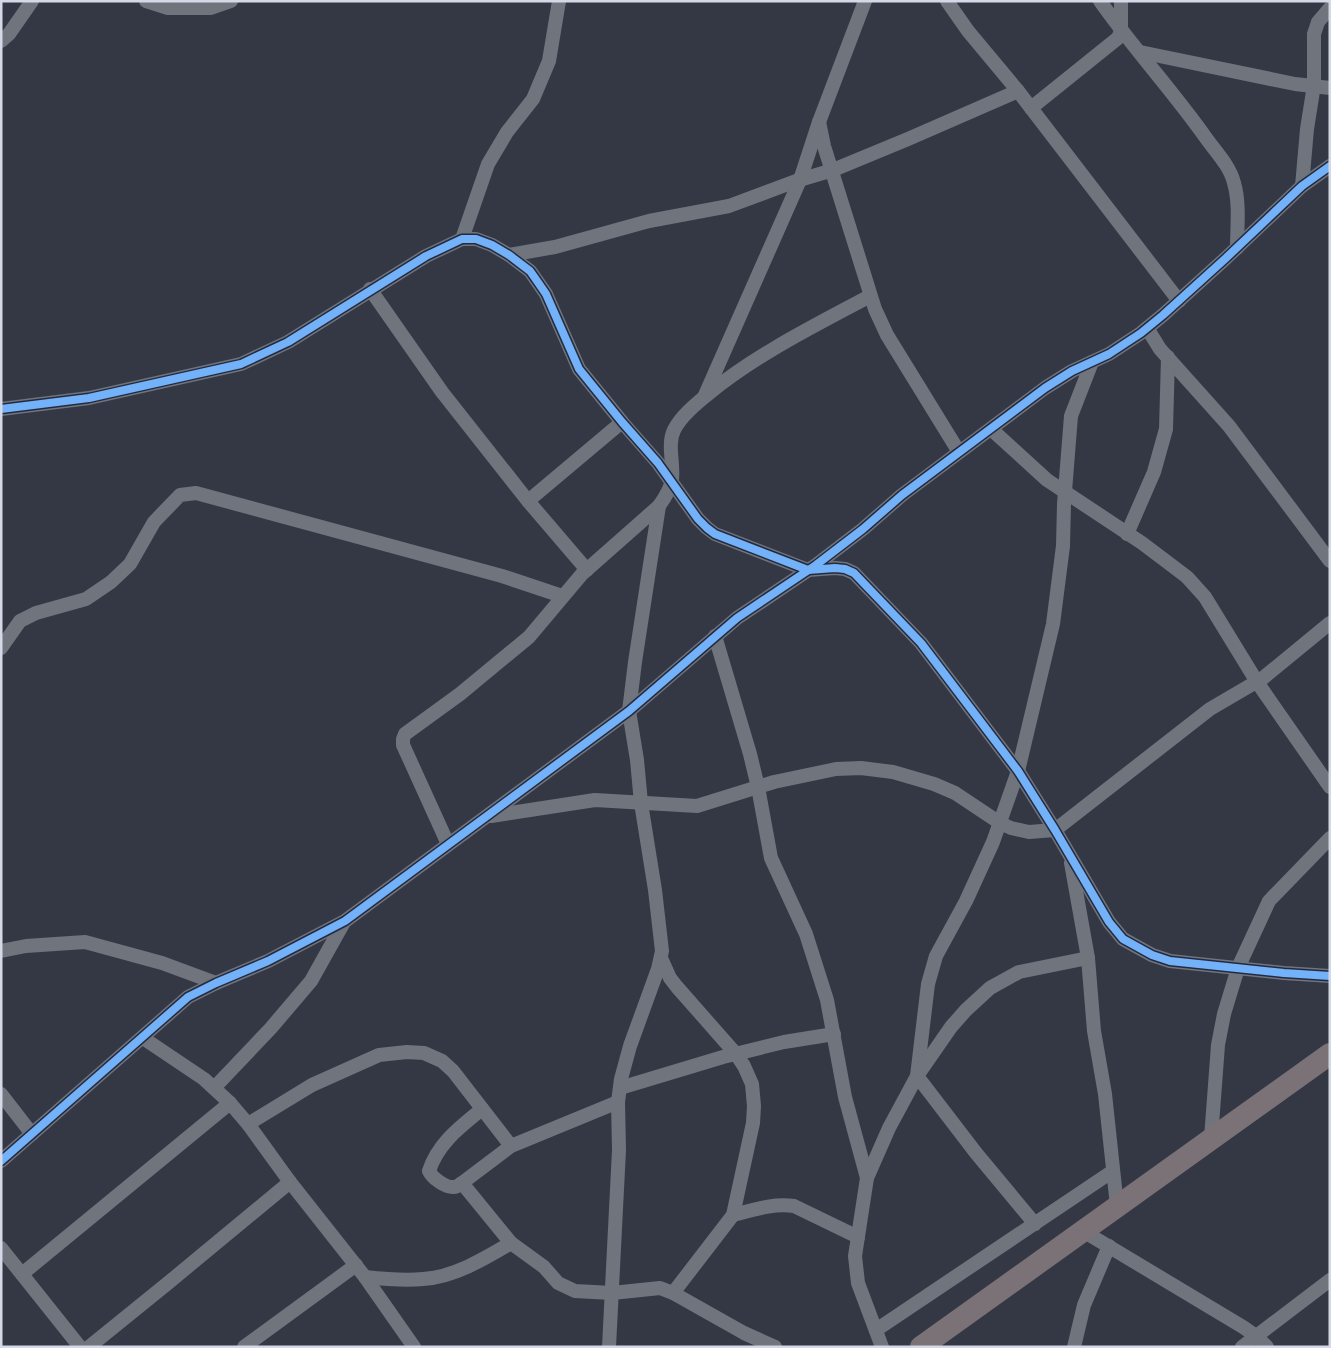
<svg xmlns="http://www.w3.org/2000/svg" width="1331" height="1348" font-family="Helvetica,sans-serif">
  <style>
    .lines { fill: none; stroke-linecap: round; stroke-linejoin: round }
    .minor { stroke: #70747d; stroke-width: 14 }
    .trunk { stroke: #7a7276; stroke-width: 22 }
    .cycleway-casing { stroke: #242b40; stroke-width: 11 }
    .cycleway { stroke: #73b2f8; stroke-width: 8 }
  </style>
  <rect width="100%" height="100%" fill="#343845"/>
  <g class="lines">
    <!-- minor -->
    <g class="minor">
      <path d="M146,1l22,7h43l20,-7"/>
      <path d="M947,1l21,30 50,60 161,210"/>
      <path d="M1100,1c33,47 73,90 106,137 10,14 24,28 28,45 6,20 3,44 3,65"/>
      <path d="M1,41l8,-7 23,-33"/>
      <path d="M1140,52l155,32 35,4"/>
      <path d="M1031,108l87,-70 3,-7v-30"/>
      <path d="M819,122l5,24 51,163 12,26 72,117"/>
      <path d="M1302,186l5,-57 7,-44v-51l4,-12 12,-14"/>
      <path d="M462,239l26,-75 19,-32 26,-33 16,-38 10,-60"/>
      <path d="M509,255l46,-8 94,-26 80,-15 67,-25 37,-11 75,-31 110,-48"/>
      <path d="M370,289l72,103 86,109 59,69"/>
      <path d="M1147,328l13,21 69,77 101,135"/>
      <path d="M705,395l95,-215 19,-58 46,-121"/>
      <path d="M1,409l88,-11 152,-34 47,-22 138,-86 36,-17h14l16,6 17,10 21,16 5,7 11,16 33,75 43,53 36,41 40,56 9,9 8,6 93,36 27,-2 10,1 9,4 67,70 97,128 37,59 54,92 14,17 29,16 18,6 114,12 46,3"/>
      <path d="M991,429l56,51 95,63 45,34 18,20 52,85 73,105"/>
      <path d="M528,501l94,-79"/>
      <path d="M1127,534l27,-62 12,-43 2,-72"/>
      <path d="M715,636l35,118 8,33 13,71 35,76 21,66 18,97 22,81"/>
      <path d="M1,648l19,-27 16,-8 50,-14 25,-17 19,-18 24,-42 26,-27 16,-2 306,83 60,20"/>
      <path d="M491,816l104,-16 102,6 77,-24 62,-13 25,-1 32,4 41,12 21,9 45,30 11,5 18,4 26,-2 155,-121 53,-31 67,-55"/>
      <path d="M448,844l-45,-99v-6l2,-5 55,-40 69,-57 53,-63 77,-68c5,-7 12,-17 13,-27 2,-15 -5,-35 2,-49 7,-14 22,-26 34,-36 49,-40 106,-68 162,-98"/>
      <path d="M1071,863l17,95 6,73 11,63 12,112"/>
      <path d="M1,951l25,-5 59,-4 77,21 54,20"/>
      <path d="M661,958l9,20 7,9 59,67 8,12 8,18 2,22 -1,17 -20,92 -60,78"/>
      <path d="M143,1038l61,41 26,24 18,21 42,58 75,95 49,70"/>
      <path d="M214,1088l57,-60 40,-47 33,-59"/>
      <path d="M620,1088l103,-31 61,-15 50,-8"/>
      <path d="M1,1094l31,40"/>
      <path d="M482,1109c-22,18 -44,34 -53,62 3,7 17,17 25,16 3,0 5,-2 8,-4l49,-37 107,-44"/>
      <path d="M248,1124l64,-39 67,-30 28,-3 17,1 18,8 11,10 58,75"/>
      <path d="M1211,1138l7,-93 6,-31 14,-46 31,-67 61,-63"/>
      <path d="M1,1161l187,-164 28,-14 52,-22 77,-40 284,-210 108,-93 79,-53 47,-36 39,-34 143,-107 27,-17 37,-17 32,-21 22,-18 63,-57 76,-72 28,-20"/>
      <path d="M462,1183l49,60 33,24 14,16 17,8 37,2 48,-5 13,5 71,40 31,14"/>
      <path d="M733,1215c20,-5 40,-12 61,-9l64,31"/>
      <path d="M1035,1224l-59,-71 -59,-77 11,-92 8,-28 30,-55 27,-59 25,-71 35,-147 10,-78 1,-42 7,-88 21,-54"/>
      <path d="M1083,1231l160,96 13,9 11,11"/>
      <path d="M1,1248l79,99"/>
      <path d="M22,1274l208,-171"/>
      <path d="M365,1277c19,2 38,4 58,2 31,-2 61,-20 88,-36"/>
      <path d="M876,1330l237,-159"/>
      <path d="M89,1347l79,-64 122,-101"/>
      <path d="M244,1347l112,-82"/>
      <path d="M609,1347l10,-197 -1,-48 3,-23 9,-33 28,-77 4,-18 -7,-61 -14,-87 -4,-43 -8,-49 6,-49 24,-156"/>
      <path d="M882,1347l-24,-64 -3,-27 12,-78 22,-50 28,-52 34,-49 15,-17 24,-22 29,-16 69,-14"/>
      <path d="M1074,1347l10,-42 25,-59"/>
      <path d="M1242,1347l88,-67"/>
    </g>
    <!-- trunk -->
    <path class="trunk" d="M921,1347l409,-293"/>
    <!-- cycleway casing -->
    <g class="cycleway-casing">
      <g id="cycleway">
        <path d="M1,409l88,-11 152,-34 47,-22 138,-86 36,-17h14l16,6 17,10 21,16 5,7 11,16 33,75 43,53 36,41 40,56 9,9 8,6 93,36 27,-2 10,1 9,4 67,70 97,128 37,59 54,92 14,17 29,16 18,6 114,12 46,3"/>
        <path d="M1,1161l187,-164 28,-14 52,-22 77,-40 284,-210 108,-93 79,-53 47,-36 39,-34 143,-107 27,-17 37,-17 32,-21 22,-18 63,-57 76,-72 28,-20"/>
      </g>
    </g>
    <!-- cycleway -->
    <use href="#cycleway" class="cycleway"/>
  </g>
  <!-- border -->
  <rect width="1331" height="1348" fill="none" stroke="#d4d9e7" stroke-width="5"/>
</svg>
